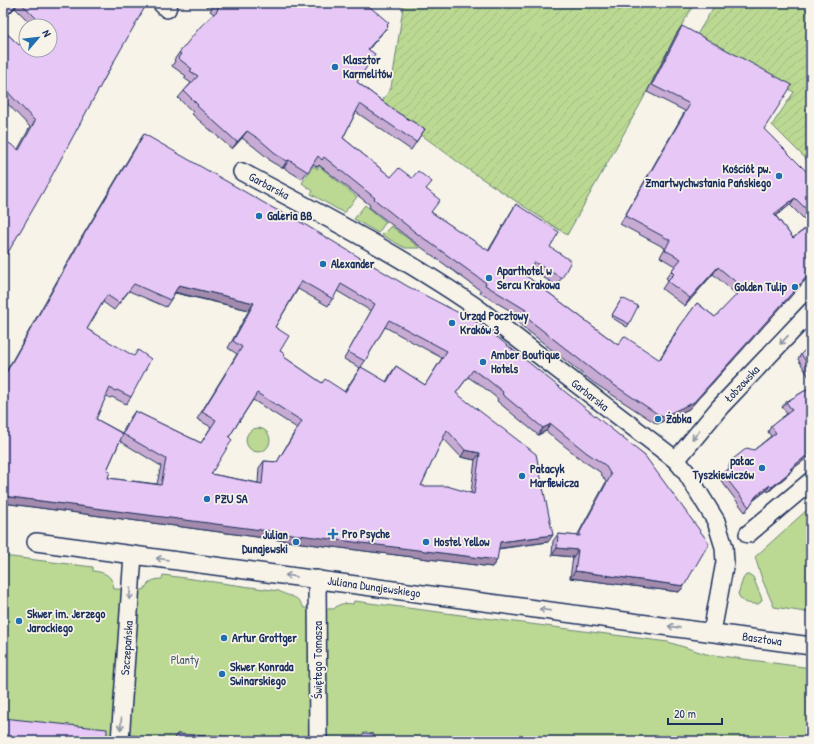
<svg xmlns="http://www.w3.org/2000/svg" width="814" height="744" font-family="'Patrick Hand',sans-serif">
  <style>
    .green { fill: #bbd992; stroke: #6b8478 }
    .garden { fill: url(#garden-furrows); stroke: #6b8478 }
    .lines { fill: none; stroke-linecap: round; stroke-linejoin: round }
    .minor-casing { stroke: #1b2f5e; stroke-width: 20 }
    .minor { stroke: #f7f3e8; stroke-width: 17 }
    .wall { fill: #c7abd3; stroke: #1b2f5e; fill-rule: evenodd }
    .shaded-wall { fill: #a28bac; stroke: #1b2f5e }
    .building { fill: #e7c7f5; stroke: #1b2f5e; fill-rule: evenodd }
    .oneway { stroke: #8991a3 }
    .poi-dot { fill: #1f6fb2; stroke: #f7f3e8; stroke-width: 1.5 }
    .labels { text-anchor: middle; stroke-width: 3.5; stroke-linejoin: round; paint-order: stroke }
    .poi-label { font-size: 12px; font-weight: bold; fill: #1b2f5e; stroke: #f7f3e8; text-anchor: start }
    .street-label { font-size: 12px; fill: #1b2f5e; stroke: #f7f3e8 }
    .park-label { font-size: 12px; fill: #435a6b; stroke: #f7f3e8 }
  </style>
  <defs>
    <pattern id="garden-furrows" width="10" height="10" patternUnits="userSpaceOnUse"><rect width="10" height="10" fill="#bbd992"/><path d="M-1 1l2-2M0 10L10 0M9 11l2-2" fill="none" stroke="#a0bb80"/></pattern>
  </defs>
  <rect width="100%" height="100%" fill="#f7f3e8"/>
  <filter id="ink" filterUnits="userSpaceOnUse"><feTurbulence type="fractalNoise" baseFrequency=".025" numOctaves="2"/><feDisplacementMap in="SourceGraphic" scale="8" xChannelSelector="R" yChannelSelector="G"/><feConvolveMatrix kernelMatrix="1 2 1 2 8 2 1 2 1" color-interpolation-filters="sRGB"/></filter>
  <g filter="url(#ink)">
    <!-- green -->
    <g class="green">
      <path d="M313,166l4,3 2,-3 38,31 -13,16 -33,-19 2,-3 -11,-8z"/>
      <path d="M365,205l21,17 -8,11 -24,-14z"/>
      <path d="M391,226l29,22h-15l-23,-13z"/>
      <circle cx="258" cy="440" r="12"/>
      <path d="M808,509l3,2v102l-37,-6 -12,-28 -7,-22z"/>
      <path d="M3,556l90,11v4c12,1 20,5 21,18l30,1c4,-8 9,-11 18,-11l1,-4 116,16c11,7 18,3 25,17l30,1c5,-6 11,-6 19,-5l1,-3 314,41 38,12 105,14v73h-663l-8,-5 -7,-1 -31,1 -99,-10z"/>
      <path d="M746,575h4l3,2 9,22 -1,3 -3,2c-10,0 -16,-1 -20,-10l5,-15z"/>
    </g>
    <!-- garden -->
    <g class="garden">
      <path d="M402,3h293l-18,30 -35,68 -75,134 -101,-67 -86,-64 11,-16 12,-80z"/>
      <path d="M716,3h95v161l-39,-39 22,-33 -99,-54z"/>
    </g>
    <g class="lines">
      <!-- minor casing -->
      <g class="minor-casing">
        <g id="minor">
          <path d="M161,3l6,6 2,-6"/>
          <path d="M242,172c79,42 160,84 234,135l200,153 10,12 30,49 8,26 1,15 -13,70"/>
          <path d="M676,460l44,-53 91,-96"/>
          <path d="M748,534l63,-53"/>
          <path d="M36,542l775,104"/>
          <path d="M317,579l1,162"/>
          <path d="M120,741l13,-186"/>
        </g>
      </g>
      <!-- minor -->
      <use href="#minor" class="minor"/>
    </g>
    <!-- wall -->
    <g class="wall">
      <path d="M3,3h139l-34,69 -105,189 15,-112 12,-22 -27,-28v-69l16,15 31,-19h-17l-18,-18z"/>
      <path d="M202,3h8l-3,4z"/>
      <path d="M216,3h158l-4,4 18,19 -6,7 -13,16 -12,33 41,31 27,16 -14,21 -55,-38 -13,26 48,39 36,13 4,22 57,39 23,-39 5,-8 34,43 12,31 -6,7 -27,-16 -4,6 93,70 41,15 16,-27 22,-30 18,14 22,-22 -24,-21 -28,32 -23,-17 6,-9 -2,-2 9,-12 -15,-9 5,-9 -45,-24 65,-113 -38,-19 30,-59 5,-7 82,103 47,47v98l-122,135 -32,15 -63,-41 -76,-60 3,-6 -41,-24 1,-2 -71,-52 -41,-32 1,-2 -51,-40 -2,2 -4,-3 -11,15 -18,-11h-2l-12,-7 -1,-2 -16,-13 -11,-8 -10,11 -40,-35 1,-2 -15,-14 6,-7 7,-8 -7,-5 2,-2 -14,-10 3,-5 -1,-1 5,-7 35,-39 -4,-3zM790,205l20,20 -17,13 -17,-22z"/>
      <path d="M144,134l501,322 39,130 -5,6 -109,-14 3,-21 -21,-2 1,-14 5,-7 19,2 29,-54 -6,-10 -18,-12 -36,-29 -8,4 -41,-34 1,-2 -20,-16h-1l-9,-6 -12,16 92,149 -50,7 -1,11 -5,7 -175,-22 -314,-42v-126l77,-137 59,-99zM298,289l30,17 9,-15 34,20 -27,48 16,9 -16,24 -22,-9 -38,-26 -4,-6 -5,-24zM129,291l37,16 9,-14 74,17 -21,38 9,6 -40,65 14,8 -10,16 -66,-32 -5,7 -8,15 -26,-14 10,-23 4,2 2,-1 14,7 5,-7 -44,-68 16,-27 11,8zM385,327l57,31 -17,27 -29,-19 -5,7 -5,9 -25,-15 4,-6zM253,400l44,28 -20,34 -13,-1 -5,7 -1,15 -47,-9 18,-37zM443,438l18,19 14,3 -4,33 -50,-7zM120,441l41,25 -4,18 -49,-6 -1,-8z"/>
      <path d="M622,298l7,26 -2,3 -16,-10z"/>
      <path d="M811,344v36l-13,-21 3,-5z"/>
      <path d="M811,387v68l-20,15 -3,5 -20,17 -1,-2 -14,11 -8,11 -26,-34 3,-5 7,-4v-5l4,-5 21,-9 17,-14 -3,-4 3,-6 16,-12 -5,-7 4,-5z"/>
      <path d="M177,734l29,2 1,-1 63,6h-98z"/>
    </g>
    <!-- shaded-wall -->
    <g class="shaded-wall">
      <path d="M18,3l-3,5 -12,12v-1z"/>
      <path d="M388,26l-6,7 -19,23 5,-7z"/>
      <path d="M247,131l-5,7 -10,11 5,-7z"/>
      <path d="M289,160l-5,8h-2l5,-7z"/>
      <path d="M795,198l-5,7 -21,16 5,-7z"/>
      <path d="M718,267l-5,7 -28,32 5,-8z"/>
      <path d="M811,272v2l-122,135 -32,15 5,-7z"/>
      <path d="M179,285l75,18 -5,7 -75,-18z"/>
      <path d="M551,424l-5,7 -8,4 5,-7z"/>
      <path d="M465,450l15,3 -5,7 -14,-3z"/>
      <path d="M811,452v3l-25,19 4,-5z"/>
      <path d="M792,470l-4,5 -20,17 4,-5z"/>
      <path d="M770,485l-3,5 -15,11 4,-5z"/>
      <path d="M3,496l494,64 -5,7 -175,-22 -314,-42z"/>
      <path d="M553,535l-5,7 -53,7 5,-7z"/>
      <path d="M557,548l21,2 -5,7 -21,-2z"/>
      <path d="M575,571l109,15 -5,6 -109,-14z"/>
    </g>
    <!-- building -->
    <g class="building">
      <path d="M3,3h15l-15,16z"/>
      <path d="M21,3h121l3,4 -37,65 -65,120 -40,69v-122l16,11 16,-29 -30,-32 -2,2v-61l16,15 7,-6v11h24v-24h-10l2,-2z"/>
      <path d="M215,3h158l-3,4 19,16 -2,2 1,1 -20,23 7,5 -18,28 41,31 27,16 -9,13 -56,-38 -17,34 48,39 8,-9 13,10 6,-7 14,11 -6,7 14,11 -9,12 58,39 27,-47 43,28 -9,15 21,14 -9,17 -28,-16 -9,13 93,70 6,-9 36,24 20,-34 17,-23 18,14 28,-29 -25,-21 -28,31 -23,-17 7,-7 -3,-3 10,-12 -16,-9 5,-10 -45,-24 65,-112 -38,-19 30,-59 110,59 -28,44 47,47v38l-16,-16 -21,16 19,24 18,-13v47l-117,130 -32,15 -63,-42 -76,-60 3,-5 -41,-25 1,-2 -71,-51 -41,-33 1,-1 -51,-41 -2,3 -4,-4 -10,16 -19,-12 -2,1 -12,-7 -1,-2 -15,-13 -12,-8 -10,11 -40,-36 1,-1 -14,-14 14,-15 -8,-5 2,-2 -14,-11 3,-4 -2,-1 21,-26 18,-17 -1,-1 2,-2z"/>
      <path d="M144,134l129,74 31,16 103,62 75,39 163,131 64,87 -25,43 -109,-15 3,-21 -21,-2 1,-14 22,2v-4l31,-57 -6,-10 -18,-12 -36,-29 -8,4 -41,-34 1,-2 -20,-16h-1l-9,-6 -17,23 80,61 17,81 -53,7 -3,18 -175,-22 -319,-42v-118l82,-145zM302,281l31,18 8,-15 34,20 -27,48 17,9 24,-41 58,31 -22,34 -29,-19 -9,16 -26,-15 -16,25 -20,-13 -3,4 -38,-26 1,-3 -5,-3 9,-15 -14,-9zM134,284l36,16 9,-15 75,18 -21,38 9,6 -40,65 14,8 -15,23 -66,-32 -12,23 -27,-15 14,-31 5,3 2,-1 14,7 20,-38 -13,-9 -4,6 -47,-27 20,-34 12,8zM257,393l45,28 -25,41 -13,-1 -2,23 -51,-10 21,-34 -3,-3zM447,430l18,20 15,3 -6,41 -27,-8h-26zM123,434l43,25 -5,26 -53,-7 2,-7 -3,-1z"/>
      <path d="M622,298l16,8 -9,18 -17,-9z"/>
      <path d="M811,344v25l-10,-15z"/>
      <path d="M811,387v65l-21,17 2,1 -20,17 -2,-2 -14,11 -7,11 -27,-34 11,-6v-8l14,-11 7,2 22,-17 -5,-7 21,-16 -6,-8z"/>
      <path d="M3,718l104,11v12h-104z"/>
      <path d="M365,733l8,1 4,7h-22l3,-4z"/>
      <path d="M177,734l30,2v-1l63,6h-94z"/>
    </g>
    <!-- one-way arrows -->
    <defs><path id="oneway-shaft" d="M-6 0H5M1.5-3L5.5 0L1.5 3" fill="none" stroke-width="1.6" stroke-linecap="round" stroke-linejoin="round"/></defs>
    <g class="oneway">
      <use href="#oneway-shaft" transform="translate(784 340) rotate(133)"/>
      <use href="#oneway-shaft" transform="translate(696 435) rotate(132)"/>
      <use href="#oneway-shaft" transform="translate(162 559) rotate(-172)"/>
      <use href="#oneway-shaft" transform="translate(291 576) rotate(-172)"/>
      <use href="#oneway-shaft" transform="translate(130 594) rotate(94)"/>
      <use href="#oneway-shaft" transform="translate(545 610) rotate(-172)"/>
      <use href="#oneway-shaft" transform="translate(674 627) rotate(-172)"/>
      <use href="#oneway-shaft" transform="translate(121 724) rotate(94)"/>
    </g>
  </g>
  <!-- markers -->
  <g class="poi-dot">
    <circle cx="335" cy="67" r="4"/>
    <circle cx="779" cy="176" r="4"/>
    <circle cx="259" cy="216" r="4"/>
    <circle cx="323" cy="264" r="4"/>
    <circle cx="489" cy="278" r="4"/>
    <circle cx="795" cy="287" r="4"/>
    <circle cx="452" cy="323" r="4"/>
    <circle cx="483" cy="362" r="4"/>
    <circle cx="658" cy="419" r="4"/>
    <circle cx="762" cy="468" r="4"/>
    <circle cx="522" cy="476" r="4"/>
    <circle cx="207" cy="499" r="4"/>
    <path d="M331 528h4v4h4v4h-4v4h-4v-4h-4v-4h4z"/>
    <circle cx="296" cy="542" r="4"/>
    <circle cx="426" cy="542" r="4"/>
    <circle cx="19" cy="621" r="4"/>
    <circle cx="224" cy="638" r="4"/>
    <circle cx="222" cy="674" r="4"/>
  </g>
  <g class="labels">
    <!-- poi labels -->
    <g class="poi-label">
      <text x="343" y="64">Klasztor<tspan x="343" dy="14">Karmelitów</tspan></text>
      <text x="771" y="173" text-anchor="end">Kościół pw.<tspan x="771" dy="14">Zmartwychwstania Pańskiego</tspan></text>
      <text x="267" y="220">Galeria BB</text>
      <text x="331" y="268">Alexander</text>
      <text x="497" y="275">Aparthotel w<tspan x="497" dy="14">Sercu Krakowa</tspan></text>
      <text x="787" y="291" text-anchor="end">Golden Tulip</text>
      <text x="460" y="320">Urząd Pocztowy<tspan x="460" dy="14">Kraków 3</tspan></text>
      <text x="491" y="359">Amber Boutique<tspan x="491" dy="14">Hotels</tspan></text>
      <text x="666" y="423">Żabka</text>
      <text x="754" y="465" text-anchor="end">pałac<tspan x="754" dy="14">Tyszkiewiczów</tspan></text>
      <text x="530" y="473">Pałacyk<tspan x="530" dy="14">Marfiewicza</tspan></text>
      <text x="215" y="503">PZU SA</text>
      <text x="342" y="538">Pro Psyche</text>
      <text x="288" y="539" text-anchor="end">Julian<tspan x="288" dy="14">Dunajewski</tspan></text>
      <text x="434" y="546">Hostel Yellow</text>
      <text x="27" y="618">Skwer im. Jerzego<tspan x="27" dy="14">Jarockiego</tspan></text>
      <text x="232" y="642">Artur Grottger</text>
      <text x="230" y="671">Skwer Konrada<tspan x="230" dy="14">Swinarskiego</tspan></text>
    </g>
    <!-- street labels -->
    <g class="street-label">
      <text transform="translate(269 186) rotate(28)" y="4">Garbarska</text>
      <text transform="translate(742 384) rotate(-47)" y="4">Łobzowska</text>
      <text transform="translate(590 395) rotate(38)" y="4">Garbarska</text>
      <text transform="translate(374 587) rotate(8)" y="4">Juliana Dunajewskiego</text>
      <text transform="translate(762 639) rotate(8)" y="4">Basztowa</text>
      <text transform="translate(127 648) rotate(-86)" y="4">Szczepańska</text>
      <text transform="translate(318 660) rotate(-90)" y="4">Świętego Tomasza</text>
    </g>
    <!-- park labels -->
    <g class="park-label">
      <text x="185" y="664">Planty</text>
    </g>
  </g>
  <!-- margin -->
  <rect width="814" height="744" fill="none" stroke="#f7f3e8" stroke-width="16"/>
  <rect x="8" y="8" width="798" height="728" fill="none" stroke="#1b2f5e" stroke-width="1.5" filter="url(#ink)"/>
  <!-- north arrow -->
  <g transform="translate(38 38) rotate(62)"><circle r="19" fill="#f7f3e8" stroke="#9fa5b1"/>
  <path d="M0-3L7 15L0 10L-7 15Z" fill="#1f6fb2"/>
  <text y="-6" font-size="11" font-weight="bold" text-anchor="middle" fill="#1b2f5e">N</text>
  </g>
  <!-- scale -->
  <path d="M668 718v6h54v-6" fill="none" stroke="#1b2f5e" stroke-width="2"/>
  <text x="674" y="718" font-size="12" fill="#1b2f5e" stroke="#f7f3e8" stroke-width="3" paint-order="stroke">20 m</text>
</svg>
